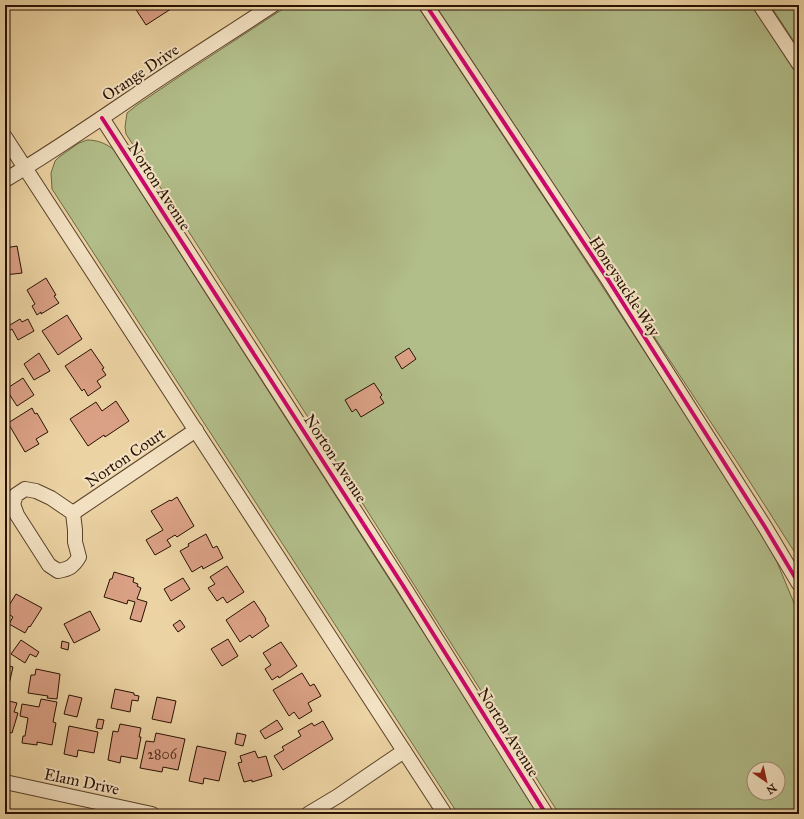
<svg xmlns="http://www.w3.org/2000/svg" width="804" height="819" font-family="'IM FELL Great Primer',serif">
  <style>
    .green { fill: #b2be8a; stroke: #6e6846; fill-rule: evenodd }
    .building { fill: #dba186; stroke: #291102 }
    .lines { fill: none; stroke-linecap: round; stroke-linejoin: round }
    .street-casing { stroke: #5a422a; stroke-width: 16 }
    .street { stroke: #f3e2c3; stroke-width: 14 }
    .cycleway-casing { stroke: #f3e2c3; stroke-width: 6 }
    .cycleway { stroke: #d6006c; stroke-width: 4 }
    .labels { text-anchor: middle; stroke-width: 4; stroke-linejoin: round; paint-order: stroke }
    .number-label { font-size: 14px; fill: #563523 }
    .street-label { font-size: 16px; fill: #291102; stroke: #f3e2c3 }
  </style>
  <rect width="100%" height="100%" fill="#ecd3a3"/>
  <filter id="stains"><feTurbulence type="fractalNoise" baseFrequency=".005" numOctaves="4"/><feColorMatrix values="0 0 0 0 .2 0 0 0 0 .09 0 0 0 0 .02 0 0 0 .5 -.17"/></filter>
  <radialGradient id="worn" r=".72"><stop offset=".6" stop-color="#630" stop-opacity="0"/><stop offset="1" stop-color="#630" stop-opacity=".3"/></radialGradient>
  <!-- green -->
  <g class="green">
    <path d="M289,5h128l172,261 152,234 36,62 22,53v199h-240l-246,-389 -187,-291 -1,-7 2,-14 10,-8 43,-29zM754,769h24v24h-24z"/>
    <path d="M435,5h319l45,69v485l-60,-94z"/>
    <path d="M770,5h29v44z"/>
    <path d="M87,140c10,0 18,3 26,9l427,665h-82l-406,-625 -1,-16 4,-12 4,-4 20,-14z"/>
  </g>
  <!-- building -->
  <g class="building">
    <path d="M133,5h44l-31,20z"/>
    <path d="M17,246l5,27 -17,2v-27z"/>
    <path d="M46,278l10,17 -2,1 5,7 -18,11v-2l-4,3 -5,-9 3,-2 -8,-14z"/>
    <path d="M67,315l15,24 -24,16 -16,-24z"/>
    <path d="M20,319l2,3 6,-3 6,12 -16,9 -6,-11 -5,3 -2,-4z"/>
    <path d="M409,348l7,11 -14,10 -7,-12z"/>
    <path d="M91,349l13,19 -2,1 4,6 -9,6 4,6 -13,9 -4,-7 -2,2 -17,-25z"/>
    <path d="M39,353l11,18 -16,9 -10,-16z"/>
    <path d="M23,378l11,17 -17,11 -11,-17z"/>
    <path d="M374,383l8,12 -2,2 4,6 -23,14 -5,-8 -4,3 -7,-12z"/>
    <path d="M116,401l13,20 -24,16 -1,-2 -16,11 -18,-27 26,-17 6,9z"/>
    <path d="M32,408l3,6 2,-1 11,19 -12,7 3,5 -14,8 -17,-29z"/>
    <path d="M177,497l17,29 -17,11 -2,-2 -8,5 4,6 -16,9 -9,-15 17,-10 -12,-19 19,-11 1,1z"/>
    <path d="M206,534l7,14 4,-2 6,12 -20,11 -1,-3 -10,6 -12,-21 9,-5 -1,-2z"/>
    <path d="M227,566l17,26 -17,11 -4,-6 -6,4 -9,-13 7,-4 -5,-7z"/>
    <path d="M114,572l20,6 -1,4 5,2 -1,2 4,2 -4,11 10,3 -6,20 -11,-3 5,-17 -7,-2 -1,4 -23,-7 6,-18h2z"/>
    <path d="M183,578l7,11 -19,12 -7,-12z"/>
    <path d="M16,594l26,14 -12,19 -1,-1 -4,7 -16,-9 4,-7 -8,-5z"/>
    <path d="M254,601l12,18 -1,1 4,6 -17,12 -2,-3 -10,7 -14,-22z"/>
    <path d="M90,611l10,19 -26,13 -10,-19z"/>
    <path d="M180,620l5,7 -7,5 -5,-7z"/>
    <path d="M228,639l10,17 -16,10 -11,-17z"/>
    <path d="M21,640l18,12 -3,5 -6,-3 -5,9 -14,-9z"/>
    <path d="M62,641l7,2 -1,7 -7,-2z"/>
    <path d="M281,642l16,24 -18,12 -1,-2 -6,4 -7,-11 6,-4 -8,-12z"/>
    <path d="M5,665l8,2 -5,22 -3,-1z"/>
    <path d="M36,669l24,5 -3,25 -10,-1 1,-2 -20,-3 3,-18h4z"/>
    <path d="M302,673l8,13 4,-2 7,12 -13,7 4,8 -13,8 -5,-7 -5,4 -16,-26z"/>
    <path d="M115,689l19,4v2l5,1 -1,5 -6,-1 -2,12 -19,-4z"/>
    <path d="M69,695l13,3 -5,19 -13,-3z"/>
    <path d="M157,697l19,4 -5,22 -19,-4z"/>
    <path d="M41,699l16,3 -4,20 3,1 -4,22 -15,-3v3l-15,-2 1,-7h2l3,-18 -8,-2 2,-12 17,3z"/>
    <path d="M5,700l12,3 -3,9 4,1 -6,20 -7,-2z"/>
    <path d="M98,719l6,1 -2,9 -6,-1z"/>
    <path d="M277,720l6,9 -18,10 -5,-8z"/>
    <path d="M323,721l10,18 -50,31 -9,-14 10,-6 -2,-3 19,-11 -3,-5 14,-8 2,3z"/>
    <path d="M120,724l21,4 -2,9h2l-4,22 -16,-3 -1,7 -12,-3 5,-29 5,1z"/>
    <path d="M69,726l29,6 -4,21 -16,-3 -1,7 -13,-3z"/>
    <path d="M156,733l29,6 -7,31 -15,-3 -1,5 -22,-4 6,-27 8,1z"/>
    <path d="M237,733l9,2 -3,11 -8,-2z"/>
    <path d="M197,746l29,6 -7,29 -15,-3 -1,6 -14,-3z"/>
    <path d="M255,751l3,7 8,-2 6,20 -20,6v-2l-8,2 -6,-19 4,-1 -2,-6z"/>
  </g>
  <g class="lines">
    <!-- street casing -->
    <g class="street-casing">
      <g id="street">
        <path d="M426,5l181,273 158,249 34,57"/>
        <path d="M760,5l39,59"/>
        <path d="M102,118l300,466 144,230"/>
        <path d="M5,137l440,677"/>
        <path d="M5,180c46,-27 91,-58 135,-88 44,-30 89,-58 133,-87"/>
        <path d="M25,489l11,2 15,7 22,15 2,17v12l4,15c-6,10 -10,12 -21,14l-9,-6 -32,-50 -4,-11 3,-9z"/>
        <path d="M73,513l123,-83"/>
        <path d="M5,782l147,32"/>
        <path d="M308,814l30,-18 66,-45"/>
      </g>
    </g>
    <!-- street -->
    <use href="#street" class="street"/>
    <!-- cycleway casing -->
    <g class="cycleway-casing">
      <g id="cycleway">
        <path d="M426,5l181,273 158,249 34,57"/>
        <path d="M102,118l300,466 144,230"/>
      </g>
    </g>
    <!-- cycleway -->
    <use href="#cycleway" class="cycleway"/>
  </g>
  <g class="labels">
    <!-- number labels -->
    <g class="number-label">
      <text x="162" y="759">2806</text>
    </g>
    <!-- street labels -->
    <g class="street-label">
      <text transform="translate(140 72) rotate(-34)" y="6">Orange Drive</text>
      <text transform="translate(160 186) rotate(57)" y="6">Norton Avenue</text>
      <text transform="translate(625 286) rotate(57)" y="6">Honeysuckle Way</text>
      <text transform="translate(125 457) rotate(-34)" y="6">Norton Court</text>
      <text transform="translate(336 458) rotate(57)" y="6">Norton Avenue</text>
      <text transform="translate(509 732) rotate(58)" y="6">Norton Avenue</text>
      <text transform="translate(82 781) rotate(12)" y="6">Elam Drive</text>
    </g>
  </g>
  <!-- margin -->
  <rect width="804" height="819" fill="none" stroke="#ecd3a3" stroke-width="20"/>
  <rect x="6" y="6" width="792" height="807" fill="none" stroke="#291102" stroke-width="2"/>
  <rect x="10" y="10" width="784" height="799" fill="none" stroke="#291102"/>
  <!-- north arrow -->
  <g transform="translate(766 781) rotate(146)"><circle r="19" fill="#f3e2c3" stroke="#a28e76"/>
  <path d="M0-3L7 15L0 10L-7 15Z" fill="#8f2418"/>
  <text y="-6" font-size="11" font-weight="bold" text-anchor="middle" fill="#291102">N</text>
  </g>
  <rect width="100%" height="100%" filter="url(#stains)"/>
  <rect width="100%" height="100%" fill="url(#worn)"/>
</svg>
